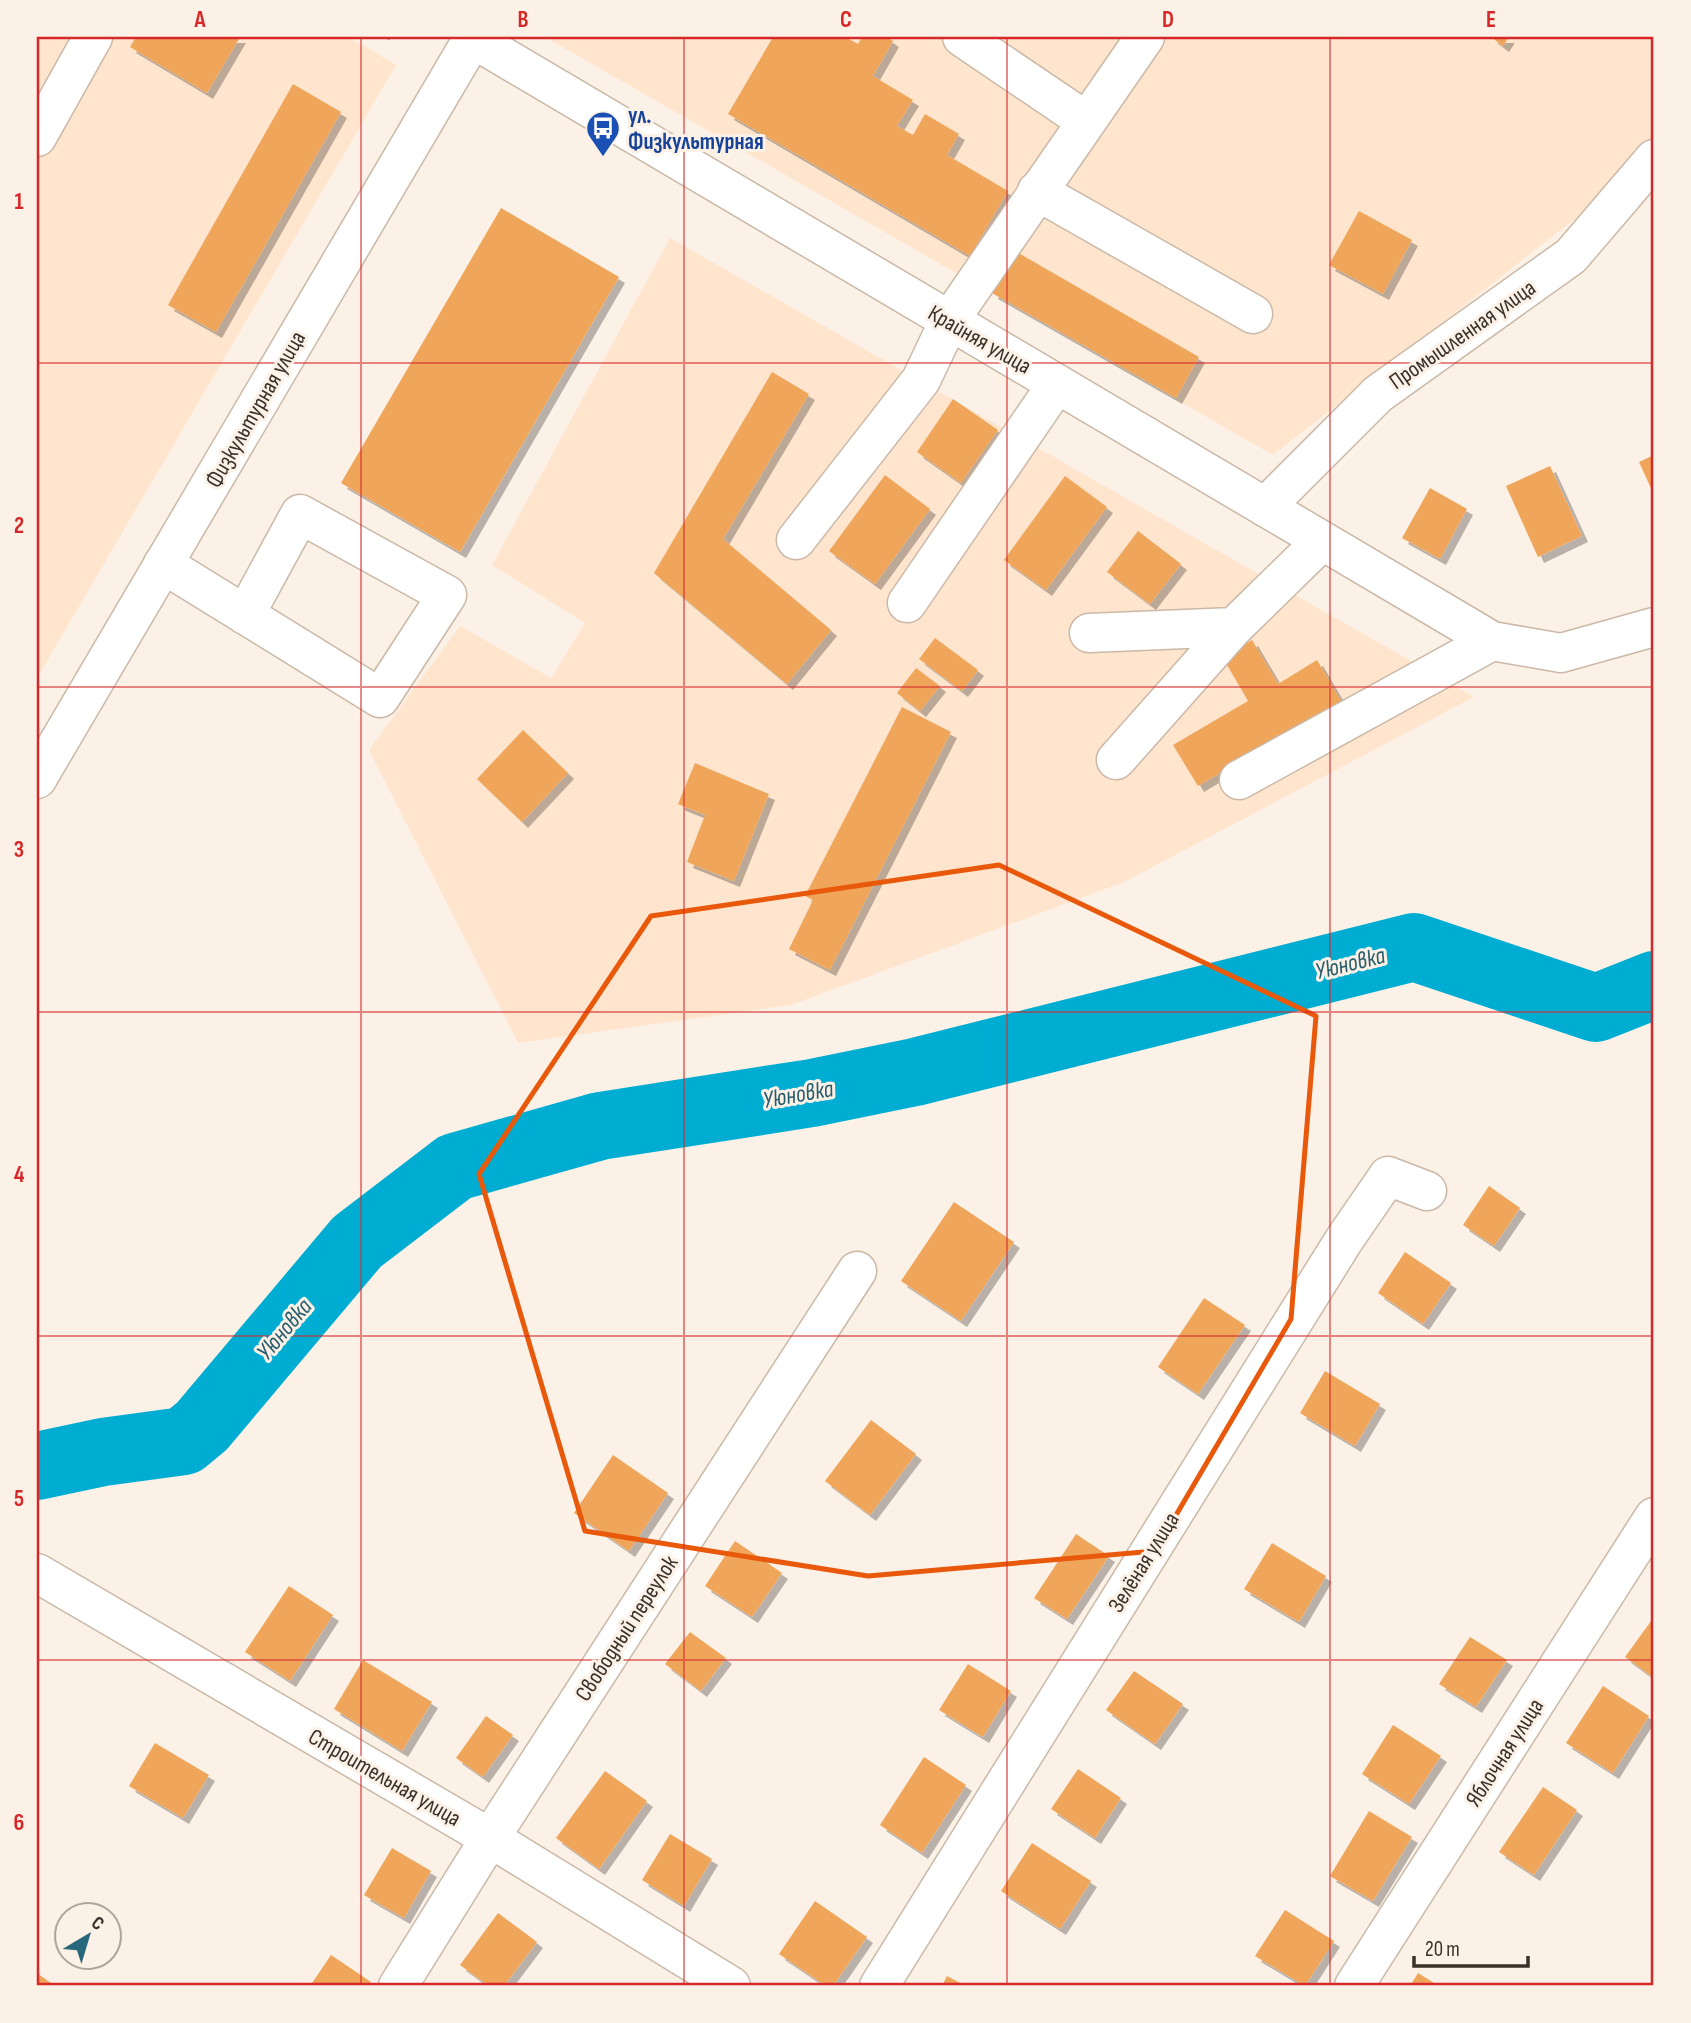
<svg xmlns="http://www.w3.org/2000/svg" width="1691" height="2023" font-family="'Sofia Sans Condensed',sans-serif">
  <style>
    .built { fill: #ffe5ce }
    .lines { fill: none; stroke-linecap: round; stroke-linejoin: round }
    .river { stroke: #00add2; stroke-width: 68 }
    .building { fill: #efa55a; filter: url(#shadow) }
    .minor-casing { stroke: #cbb8a7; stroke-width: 41 }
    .path { stroke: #b2a89e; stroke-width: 4.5; stroke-dasharray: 5 3.5; stroke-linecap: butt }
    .minor { stroke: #fff; stroke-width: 38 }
    .marked { fill: none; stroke: #e8590c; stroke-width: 5; stroke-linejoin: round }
    .grid { fill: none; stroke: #d62828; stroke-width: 2; stroke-opacity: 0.55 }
    .labels { text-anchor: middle; stroke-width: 6; stroke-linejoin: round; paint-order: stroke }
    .transit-label { font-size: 23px; font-weight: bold; fill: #164399; stroke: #fcf1e6; text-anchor: start }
    .street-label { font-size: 23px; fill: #383029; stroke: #fcf1e6 }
    .water-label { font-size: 24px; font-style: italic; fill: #265d6d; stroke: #fcf1e6 }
    .neatline { fill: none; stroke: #d62828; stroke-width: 2.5 }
    .grid-label { font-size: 23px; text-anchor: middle; font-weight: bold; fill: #d62828 }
  </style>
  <defs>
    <filter id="shadow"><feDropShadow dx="6" dy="6" stdDeviation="0" flood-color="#0004"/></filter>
  </defs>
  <rect width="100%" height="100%" fill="#fcf1e6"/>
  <!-- built -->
  <g class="built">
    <path d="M37,37h312l47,28 -359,613z"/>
    <path d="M545,37h1109v98l-64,72 -317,248z"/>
    <path d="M670,238l804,459 -350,185 -333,123 -273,38 -149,-293 91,-124 91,52 34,-55 -93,-58z"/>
  </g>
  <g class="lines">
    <!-- river -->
    <path class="river" d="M37,1466l66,-14 81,-11 18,-15 155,-184 98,-75 145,-41 212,-33 103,-21 499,-125 182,61 58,-23"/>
  </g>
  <!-- building -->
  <g class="building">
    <path d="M136,37h104l-33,56 -77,-46z"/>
    <path d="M773,37h72l13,7 4,-7h25l6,4 -20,35 40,24 -16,26 16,9 12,-21 34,20 -12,21 61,36 -38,65 -242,-142z"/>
    <path d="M1491,37h18l-6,9z"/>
    <path d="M293,84l48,28 -125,220 -48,-27z"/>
    <path d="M501,208l118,69 -159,275 -119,-69z"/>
    <path d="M1359,211l53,29 -29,54 -54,-29z"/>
    <path d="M1015,251l184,106 -23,41 -184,-105z"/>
    <path d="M772,372l37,22 -86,145 108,91 -44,54 -133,-111z"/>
    <path d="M953,399l45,31 -37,53 -44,-31z"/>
    <path d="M1654,455v40l-15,-33z"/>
    <path d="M1550,466l32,70 -44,21 -32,-71z"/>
    <path d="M885,475l45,34 -55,75 -46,-33z"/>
    <path d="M1065,476l42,31 -61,83 -42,-30z"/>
    <path d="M1430,488l37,21 -27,50 -38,-21z"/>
    <path d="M1138,531l43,33 -31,40 -43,-32z"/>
    <path d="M935,638l43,32 -16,21 -43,-32z"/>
    <path d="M1252,640l26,44 39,-24 24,41 -143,85 -25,-41 75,-44 -25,-43z"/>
    <path d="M916,668l24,18 -20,25 -23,-18z"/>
    <path d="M902,707l49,25 -121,238 -41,-21 24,-49 -8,-4z"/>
    <path d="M523,730l45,43 -46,49 -45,-43z"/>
    <path d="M695,763l74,31 -35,87 -47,-19 18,-47 -27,-11z"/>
    <path d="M1489,1186l31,22 -26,38 -31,-21z"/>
    <path d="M954,1202l60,40 -53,79 -60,-40z"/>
    <path d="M1405,1252l46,31 -28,41 -45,-31z"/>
    <path d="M1204,1298l41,27 -47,69 -40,-27z"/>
    <path d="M1325,1371l55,33 -25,42 -55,-33z"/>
    <path d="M871,1420l45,34 -46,61 -45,-34z"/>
    <path d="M613,1455l55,38 -39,58 -55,-38z"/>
    <path d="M1076,1534l33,22 -42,63 -33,-21z"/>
    <path d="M735,1541l47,32 -30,44 -47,-31z"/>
    <path d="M1272,1543l54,33 -27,46 -55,-33z"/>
    <path d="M289,1586l44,29 -43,66 -45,-29z"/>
    <path d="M1654,1617v61l-29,-21z"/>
    <path d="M690,1632l36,26 -25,33 -36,-27z"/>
    <path d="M1470,1637l37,23 -31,47 -37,-23z"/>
    <path d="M363,1660l69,42 -30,49 -68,-42z"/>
    <path d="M968,1664l43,27 -28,46 -44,-27z"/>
    <path d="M1134,1671l49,33 -28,40 -49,-34z"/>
    <path d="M1603,1686l46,30 -36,57 -47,-30z"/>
    <path d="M486,1716l27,19 -30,42 -27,-19z"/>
    <path d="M1393,1725l48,31 -32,48 -47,-30z"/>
    <path d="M155,1743l54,32 -26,43 -54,-32z"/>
    <path d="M924,1757l42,28 -44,68 -42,-28z"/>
    <path d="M1078,1769l43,29 -26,40 -44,-29z"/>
    <path d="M605,1771l42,30 -48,68 -43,-31z"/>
    <path d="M1543,1787l34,23 -43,65 -35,-23z"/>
    <path d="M1369,1811l43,26 -39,64 -43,-25z"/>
    <path d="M670,1834l42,25 -28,47 -42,-26z"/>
    <path d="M1032,1843l59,38 -31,48 -59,-38z"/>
    <path d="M392,1848l39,23 -27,47 -40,-23z"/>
    <path d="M815,1901l52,36 -34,49h-7l-47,-32z"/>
    <path d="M1285,1910l49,31 -29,45 -50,-30z"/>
    <path d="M498,1913l39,29 -33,44h-15l-29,-21z"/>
    <path d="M331,1955l40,27 -3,4h-58z"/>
    <path d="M37,1973l18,13h-18z"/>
    <path d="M1418,1973l21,13h-29z"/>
    <path d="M947,1976l19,10h-24z"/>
  </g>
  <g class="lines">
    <!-- minor casing -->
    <g class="minor-casing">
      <g id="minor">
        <path d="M470,37l1022,604 69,12 93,-26"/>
        <path d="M962,37l124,84"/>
        <path d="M37,137l56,-100"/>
        <path d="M1037,191l216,123"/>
        <path d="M1265,507l113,-113 193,-138 83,-97"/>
        <path d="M796,540l125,-160 28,-59 196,-284"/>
        <path d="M163,564l217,134 67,-103 -147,-81 -55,101"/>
        <path d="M907,603l150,-219"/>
        <path d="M1089,633l145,-6 88,-86"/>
        <path d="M1116,760l118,-133"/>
        <path d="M37,779l436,-741"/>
        <path d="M1239,780l253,-139"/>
        <path d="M37,1573l453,265 241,148"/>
        <path d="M398,1986l92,-148 367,-567"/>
        <path d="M879,1986l465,-746 44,-64 39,15"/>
        <path d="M1354,1986l300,-469"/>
      </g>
    </g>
    <!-- path -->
    <path class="path" d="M387,39l2,-2"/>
    <!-- minor -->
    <use href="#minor" class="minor"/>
  </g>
  <!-- marked area -->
  <path class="marked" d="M999,865l317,151 -25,303 -136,232 -287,25 -283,-45 -106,-357 172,-258z"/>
  <!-- grid -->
  <path class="grid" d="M361,37v1949M684,37v1949M1007,37v1949M1330,37v1949M37,363h1617M37,687h1617M37,1012h1617M37,1336h1617M37,1660h1617"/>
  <!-- icons -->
  <defs>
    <g id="bus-pin" transform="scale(1.75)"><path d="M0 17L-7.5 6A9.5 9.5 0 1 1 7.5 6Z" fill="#1a4fb4" stroke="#fcf1e6"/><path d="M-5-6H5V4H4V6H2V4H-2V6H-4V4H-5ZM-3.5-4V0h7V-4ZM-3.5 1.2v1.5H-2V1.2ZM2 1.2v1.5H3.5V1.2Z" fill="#fff"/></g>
  </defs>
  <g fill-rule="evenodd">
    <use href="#bus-pin" x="603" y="128"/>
  </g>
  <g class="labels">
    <!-- transit labels -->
    <g class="transit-label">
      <text x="628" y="123">ул.<tspan x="628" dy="26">Физкультурная</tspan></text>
    </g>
    <!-- street labels -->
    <g class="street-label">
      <text transform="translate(1462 334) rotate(-35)" y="8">Промышленная улица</text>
      <text transform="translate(980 339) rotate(30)" y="8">Крайняя улица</text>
      <text transform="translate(255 409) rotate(-60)" y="8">Физкультурная улица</text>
      <text transform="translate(1143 1562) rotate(-58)" y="8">Зелёная улица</text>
      <text transform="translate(626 1628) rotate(-57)" y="8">Свободный переулок</text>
      <text transform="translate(1504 1752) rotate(-57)" y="8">Яблочная улица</text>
      <text transform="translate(385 1777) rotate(30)" y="8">Строительная улица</text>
    </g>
    <!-- water labels -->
    <g class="water-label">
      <text transform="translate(1350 963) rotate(-14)" y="8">Уюновка</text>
      <text transform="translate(798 1094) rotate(-10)" y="8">Уюновка</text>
      <text transform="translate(284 1329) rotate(-50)" y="8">Уюновка</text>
    </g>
  </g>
  <!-- border -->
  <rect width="1691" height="2023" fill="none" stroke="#fcf1e6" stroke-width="77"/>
  <!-- north arrow -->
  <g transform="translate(88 1936) rotate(38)"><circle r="33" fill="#fcf1e6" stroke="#aea49a" stroke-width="2"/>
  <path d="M0-5L12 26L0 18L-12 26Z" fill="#27687b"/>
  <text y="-10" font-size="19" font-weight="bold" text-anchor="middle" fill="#383029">С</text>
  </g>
  <!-- scale -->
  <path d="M1414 1956v10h114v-10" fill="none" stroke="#383029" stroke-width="3.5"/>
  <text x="1425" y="1956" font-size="21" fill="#383029" stroke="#fcf1e6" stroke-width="5" paint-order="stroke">20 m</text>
  <rect x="38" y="38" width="1614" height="1946" class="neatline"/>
  <g class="grid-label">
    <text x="200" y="27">A</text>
    <text x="523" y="27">B</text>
    <text x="846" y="27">C</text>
    <text x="1168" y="27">D</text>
    <text x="1491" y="27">E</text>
    <text x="19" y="209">1</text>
    <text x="19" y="533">2</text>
    <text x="19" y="857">3</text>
    <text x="19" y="1182">4</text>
    <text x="19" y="1506">5</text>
    <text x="19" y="1830">6</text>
  </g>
</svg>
